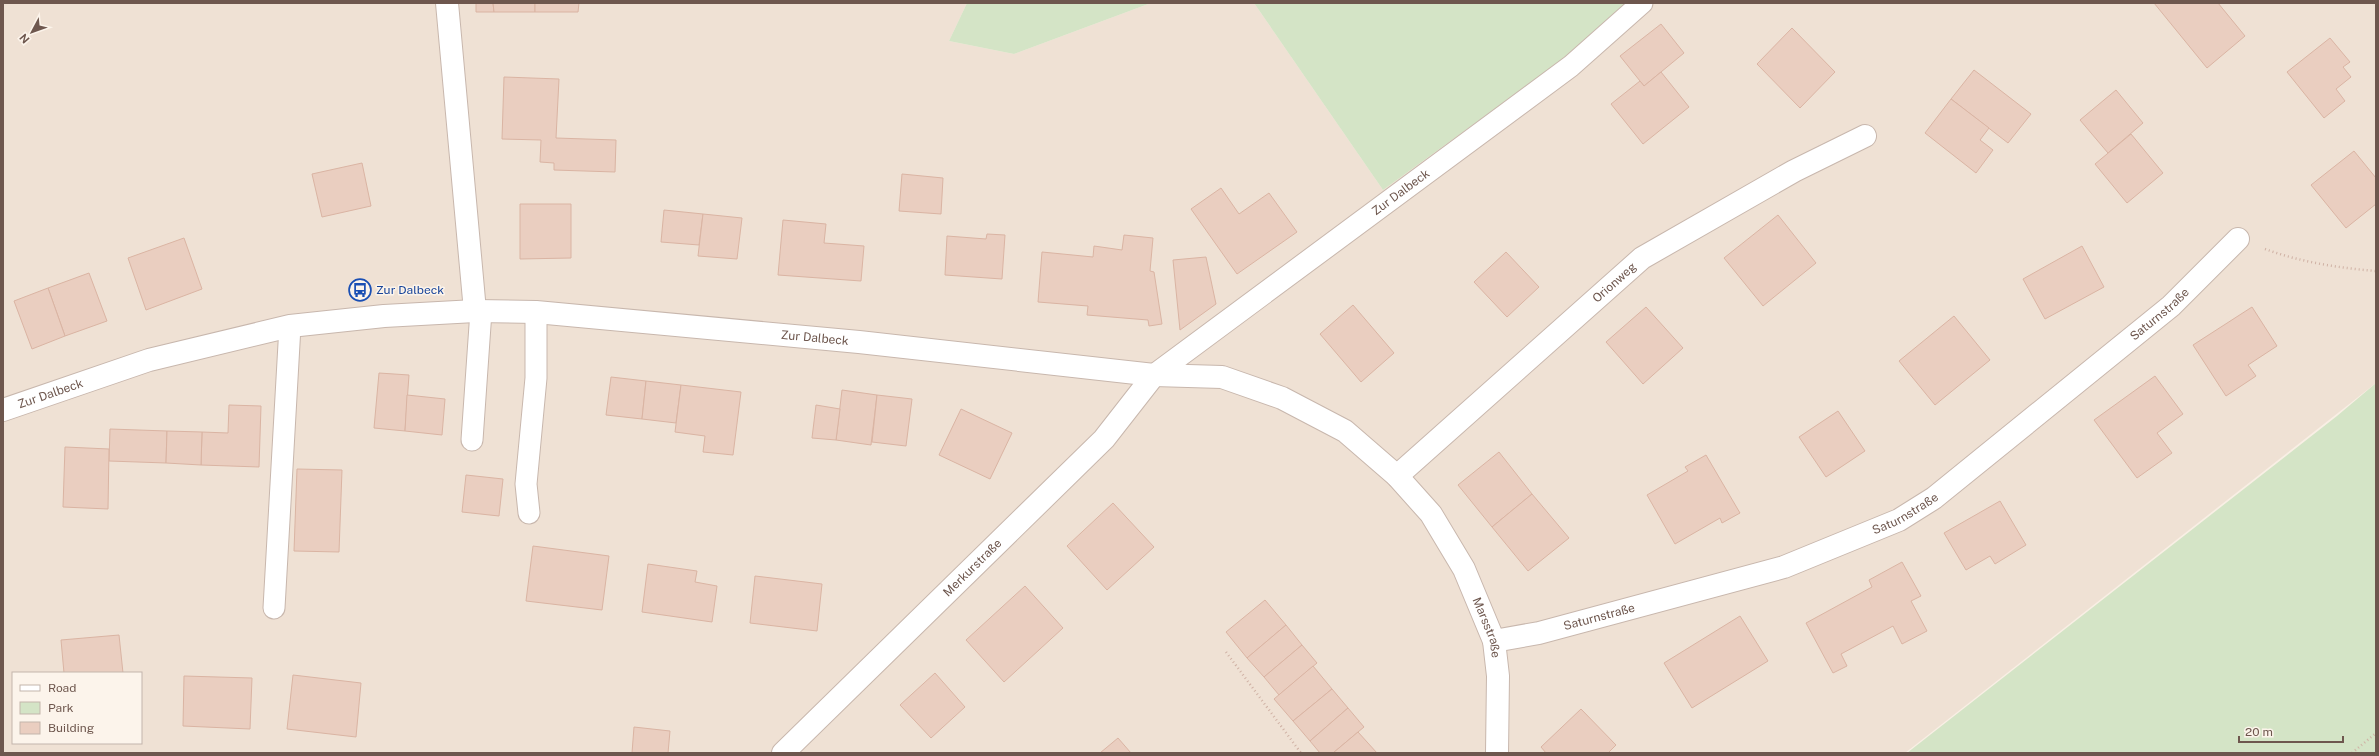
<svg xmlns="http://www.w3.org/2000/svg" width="2379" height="756" font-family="'Public Sans',sans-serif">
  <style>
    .residential { fill: #efe1d4; fill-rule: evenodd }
    .green { fill: #d4e4c6 }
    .building { fill: #eacec0; stroke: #dab4a3 }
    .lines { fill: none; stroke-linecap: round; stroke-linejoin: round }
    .service-casing { stroke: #c8b7ad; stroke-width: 23 }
    .minor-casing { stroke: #c8b7ad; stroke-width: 24 }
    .path { stroke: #cfb1a4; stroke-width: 2.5; stroke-dasharray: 1 3; stroke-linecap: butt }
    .service { stroke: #fff; stroke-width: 21 }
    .minor { stroke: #fff; stroke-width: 22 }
    .labels { text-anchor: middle; stroke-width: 3; stroke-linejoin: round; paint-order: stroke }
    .street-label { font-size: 12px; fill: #6e574e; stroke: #fcf4eb }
    .transit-label { font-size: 12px; fill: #164399; stroke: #fcf4eb; text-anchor: start }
  </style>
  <rect width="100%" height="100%" fill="#f9efe5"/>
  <!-- residential -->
  <path class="residential" d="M3,3h964l-18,38 65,13 137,-51h103l129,187 182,-132 61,-55h750v380l-471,370h-1902zM13,673h128v70h-128z"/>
  <!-- green -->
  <g class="green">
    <path d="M967,3h184l-137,51 -65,-13z"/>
    <path d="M1254,3h372l-61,55 -182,132z"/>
    <path d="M2376,383v370h-469l430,-337z"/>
  </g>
  <!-- building -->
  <g class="building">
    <path d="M476,3h17l1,9h-18z"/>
    <path d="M493,3h42v9h-41z"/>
    <path d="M535,3h44l-1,9h-43z"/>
    <path d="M2154,3h64l27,33 -38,32z"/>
    <path d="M1661,24l23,29 -40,33 -24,-30z"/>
    <path d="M1792,28l43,44 -35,36 -43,-44z"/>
    <path d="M2330,38l20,24 -7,5 8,10 -15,12 9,12 -21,17 -37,-46z"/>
    <path d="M1974,70l57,44 -23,29 -57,-44z"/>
    <path d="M1661,72l28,35 -46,37 -32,-40 29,-23 4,5z"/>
    <path d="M504,77l55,2 -3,59 60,2 -1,32 -61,-2v-7l-14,-1 1,-22 -39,-1z"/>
    <path d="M2116,90l27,33 -35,30 -28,-33z"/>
    <path d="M1951,99l38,29 -9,12 13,10 -17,23 -51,-40z"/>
    <path d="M2131,134l32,39 -36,30 -32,-39z"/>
    <path d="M2354,151l22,27v26l-30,24 -35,-43z"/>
    <path d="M362,163l9,43 -49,11 -10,-43z"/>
    <path d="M902,174l41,4 -2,36 -42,-3z"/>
    <path d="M1221,188l18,26 30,-21 28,39 -60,42 -46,-65z"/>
    <path d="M520,204h51v54l-51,1z"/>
    <path d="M664,210l39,4 -4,31 -38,-3z"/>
    <path d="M703,214l39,4 -5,41 -39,-3z"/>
    <path d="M1778,215l38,48 -53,43 -39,-48z"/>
    <path d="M783,220l43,4 -2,19 40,3 -3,35 -83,-6z"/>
    <path d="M987,234l18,1 -3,44 -57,-4 2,-39 39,3z"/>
    <path d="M1124,235l29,3 -3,33 4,1 8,52 -13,2 -1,-6 -61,-5 1,-9 -50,-4 4,-50 51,5 1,-11 28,4z"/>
    <path d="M184,238l18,51 -56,21 -18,-52z"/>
    <path d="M2082,246l22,41 -59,32 -22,-40z"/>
    <path d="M1506,252l33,35 -32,30 -33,-35z"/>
    <path d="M1206,257l10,47 -36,26 -7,-70z"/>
    <path d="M89,273l18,48 -42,15 -17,-48z"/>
    <path d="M48,288l17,48 -33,13 -18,-48z"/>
    <path d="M1353,305l41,48 -33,29 -41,-48z"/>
    <path d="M1646,307l37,41 -40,36 -37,-42z"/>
    <path d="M2252,307l25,39 -29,19 8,11 -30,20 -33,-51z"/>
    <path d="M1954,316l36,44 -55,45 -36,-44z"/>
    <path d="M379,373l30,2 -4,56 -31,-3z"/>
    <path d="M2155,376l28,38 -26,19 15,20 -35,25 -43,-58z"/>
    <path d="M611,377l35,4 -4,38 -36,-4z"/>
    <path d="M646,381l35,4 -5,38 -34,-4z"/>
    <path d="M681,385l60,7 -8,63 -30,-3 2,-16 -30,-4z"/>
    <path d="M842,390l35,5 -6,50 -35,-5z"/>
    <path d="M407,395l38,4 -3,36 -37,-4z"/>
    <path d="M877,395l35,4 -6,47 -34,-4z"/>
    <path d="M229,405l32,1 -2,61 -58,-2 1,-33 26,1z"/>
    <path d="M816,405l24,4 -4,31 -24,-2z"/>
    <path d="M961,409l51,24 -22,46 -51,-24z"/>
    <path d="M1838,411l27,40 -39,26 -27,-40z"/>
    <path d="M110,429l57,2 -1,32 -57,-2z"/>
    <path d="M167,431l35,1 -1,33 -35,-2z"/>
    <path d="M65,447l44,2 -1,60 -45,-2z"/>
    <path d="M1499,452l33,42 -40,33 -34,-42z"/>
    <path d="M1706,455l34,58 -18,10 -2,-5 -45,26 -28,-49 41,-24 -3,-4z"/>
    <path d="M297,469l45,1 -3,82 -45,-1z"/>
    <path d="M466,475l37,4 -4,37 -37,-4z"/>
    <path d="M1532,494l37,44 -41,33 -36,-44z"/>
    <path d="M2000,501l26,44 -31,19 -5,-8 -24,14 -22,-37z"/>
    <path d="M1113,503l41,44 -47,43 -40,-44z"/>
    <path d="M533,546l76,10 -7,54 -76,-9z"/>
    <path d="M1902,562l19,34 -10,5 16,30 -25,13 -9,-18 -52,28 6,12 -14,7 -27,-50 66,-36 -3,-7z"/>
    <path d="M648,564l49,7 -2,11 22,4 -5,36 -70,-10z"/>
    <path d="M755,576l67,8 -5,47 -67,-8z"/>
    <path d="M1025,586l38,42 -59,54 -38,-42z"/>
    <path d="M1265,600l21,25 -39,33 -21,-26z"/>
    <path d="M1740,616l28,45 -76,47 -28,-45z"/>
    <path d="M1286,625l16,20 -38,32 -17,-19z"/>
    <path d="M119,635l4,38h-59l-3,-33z"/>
    <path d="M1302,645l15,18 -38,32 -15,-18z"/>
    <path d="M1313,666l19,23 -39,32 -19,-22z"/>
    <path d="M935,673l30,34 -34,31 -31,-33z"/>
    <path d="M293,675l68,8 -5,54 -69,-8z"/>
    <path d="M184,676l68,2 -2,51 -67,-3z"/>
    <path d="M1332,689l16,19 -38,33 -17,-20z"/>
    <path d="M1348,708l16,19 -31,26h-13l-10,-12z"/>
    <path d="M1581,709l35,36 -8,8h-62l-5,-6z"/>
    <path d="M634,727l36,4 -2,22h-36z"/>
    <path d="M1358,732l19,21h-44z"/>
    <path d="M1118,738l13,15h-31z"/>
  </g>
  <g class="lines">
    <!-- service casing -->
    <g class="service-casing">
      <g id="service">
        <path id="s1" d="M1154,375l417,-309 71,-63"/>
        <path d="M472,440l9,-129"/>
        <path d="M529,513l-3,-29 10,-106v-66"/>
        <path d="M274,608l16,-282"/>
      </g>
    </g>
    <!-- minor casing -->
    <g class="minor-casing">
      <g id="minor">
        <path d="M447,3l28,308"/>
        <path id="s2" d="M3,410l146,-50 141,-34 94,-10 91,-5 61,1 323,30 295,33 68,2 60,21 63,33 52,45 34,38 33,55 30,72 4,35 -1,77"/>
        <path id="s3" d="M1397,476l245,-218 152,-87 71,-35"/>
        <path id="s4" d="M1494,641l45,-8 245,-66 115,-47 35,-22 237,-192 67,-67"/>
        <path id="s5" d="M783,753l321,-314 50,-64"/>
      </g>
    </g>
    <!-- path -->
    <g class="path">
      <path d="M2265,249c35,13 74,19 111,22"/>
      <path d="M1226,652l75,101"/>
      <path d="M2352,753l24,-20"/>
    </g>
    <!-- service -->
    <use href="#service" class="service"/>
    <!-- minor -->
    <use href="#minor" class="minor"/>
  </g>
  <!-- icons -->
  <defs>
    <g id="bus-ring" transform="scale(1.15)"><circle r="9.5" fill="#fcf4eb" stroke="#1a4fb4" stroke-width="1.5"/><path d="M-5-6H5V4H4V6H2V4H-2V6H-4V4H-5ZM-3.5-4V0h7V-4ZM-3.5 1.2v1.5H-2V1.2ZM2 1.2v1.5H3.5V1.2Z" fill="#1a4fb4"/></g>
  </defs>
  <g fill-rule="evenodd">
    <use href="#bus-ring" x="360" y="290"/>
  </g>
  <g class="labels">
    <!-- street labels -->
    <g class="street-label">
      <text dy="4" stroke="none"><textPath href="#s1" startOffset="307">Zur Dalbeck</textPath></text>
      <text dy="4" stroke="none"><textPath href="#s3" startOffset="291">Orionweg</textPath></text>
      <text dy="4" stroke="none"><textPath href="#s4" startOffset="756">Saturnstraße</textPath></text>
      <text dy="4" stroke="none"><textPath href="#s2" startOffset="826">Zur Dalbeck</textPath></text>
      <text dy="4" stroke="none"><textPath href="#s2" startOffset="50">Zur Dalbeck</textPath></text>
      <text dy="4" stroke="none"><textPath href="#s4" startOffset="432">Saturnstraße</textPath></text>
      <text dy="4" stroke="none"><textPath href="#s5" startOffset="265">Merkurstraße</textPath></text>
      <text dy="4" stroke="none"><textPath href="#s4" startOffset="108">Saturnstraße</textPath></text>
      <text dy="4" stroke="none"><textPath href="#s2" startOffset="1617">Marsstraße</textPath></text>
    </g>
    <!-- transit labels -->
    <g class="transit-label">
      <text x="376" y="294">Zur Dalbeck</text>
    </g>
  </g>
  <!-- border -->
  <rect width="2379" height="756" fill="none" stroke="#6e574e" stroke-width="8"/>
  <!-- legend -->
  <rect x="12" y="672" width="130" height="72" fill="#fcf4eb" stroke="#c3b5ac"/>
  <rect x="20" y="685" width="20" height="6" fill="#ffffff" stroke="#c3b5ac"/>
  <text x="48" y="692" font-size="12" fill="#6e574e">Road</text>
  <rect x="20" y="702" width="20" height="12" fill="#d4e4c6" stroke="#c3b5ac"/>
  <text x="48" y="712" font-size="12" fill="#6e574e">Park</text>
  <rect x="20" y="722" width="20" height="12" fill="#eacec0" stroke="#c3b5ac"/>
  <text x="48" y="732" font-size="12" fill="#6e574e">Building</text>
  <!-- north arrow -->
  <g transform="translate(32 32) rotate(229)" stroke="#fcf4eb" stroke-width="3" paint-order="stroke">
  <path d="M0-3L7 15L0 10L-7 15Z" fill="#6e574e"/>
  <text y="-6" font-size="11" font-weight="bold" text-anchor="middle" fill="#6e574e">N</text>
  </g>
  <!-- scale -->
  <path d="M2239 736v6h104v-6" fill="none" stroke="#6e574e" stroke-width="2"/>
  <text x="2245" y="736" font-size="12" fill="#6e574e" stroke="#fcf4eb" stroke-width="3" paint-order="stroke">20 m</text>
</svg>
